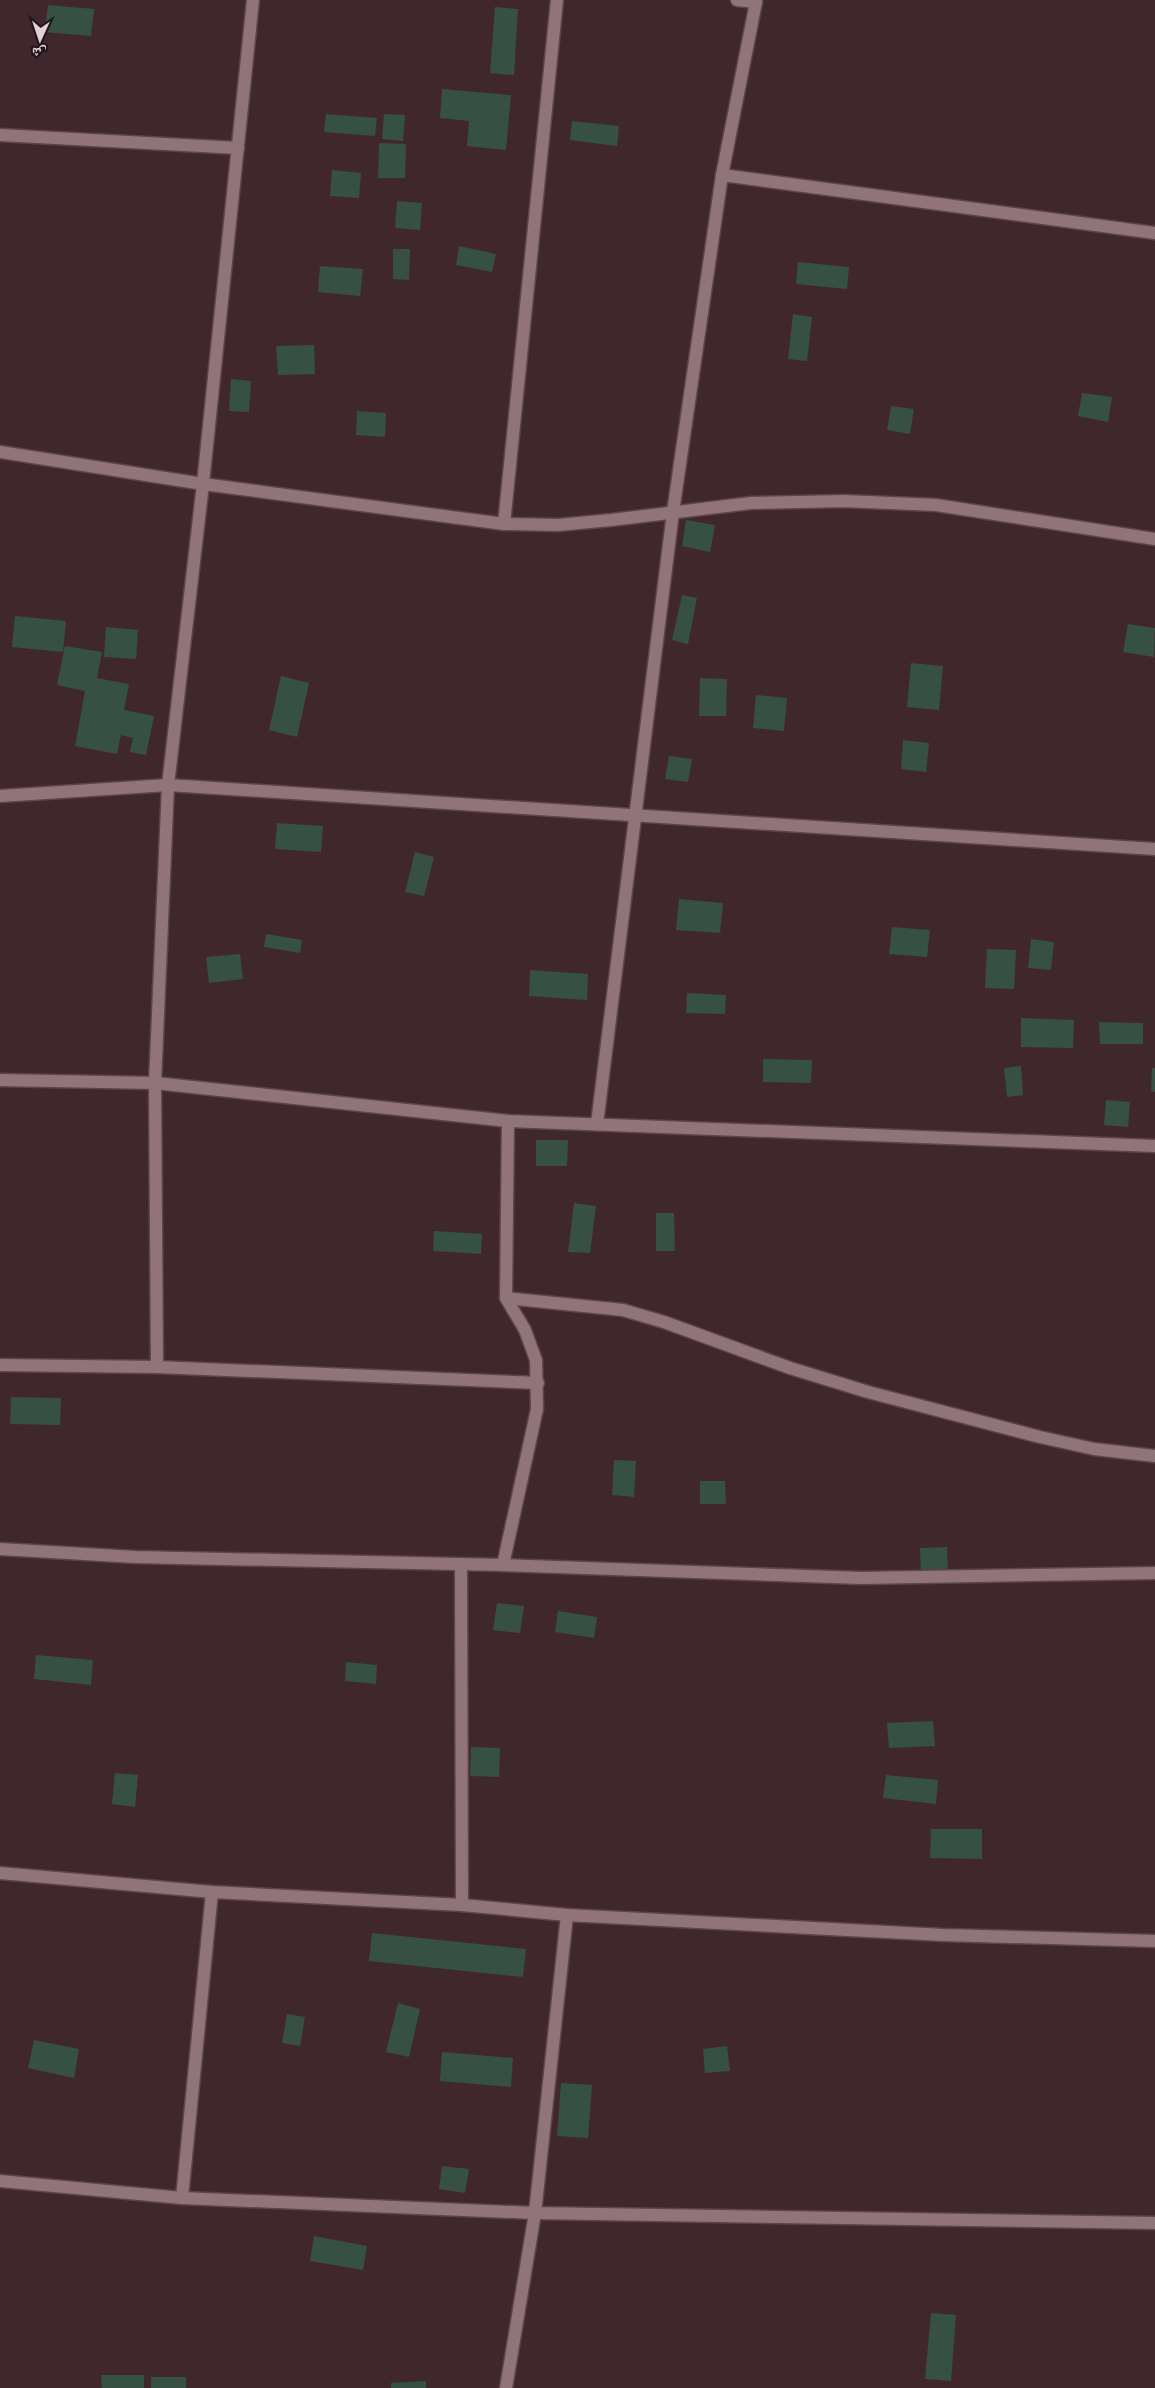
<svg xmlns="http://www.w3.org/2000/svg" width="1155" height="2388" font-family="Signika,'Noto Naskh Arabic',sans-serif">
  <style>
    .building { fill: #365044 }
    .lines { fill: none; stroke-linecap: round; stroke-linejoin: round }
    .minor-casing { stroke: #5a454b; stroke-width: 15 }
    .minor { stroke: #91737b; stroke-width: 12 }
  </style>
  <rect width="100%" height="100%" fill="#40272e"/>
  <!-- building -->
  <g class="building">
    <path d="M48,5l46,4 -3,27 -46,-4z"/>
    <path d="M495,7l23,2 -4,66 -24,-2z"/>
    <path d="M442,89l69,6 -5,55 -39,-4 2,-25 -29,-3z"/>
    <path d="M326,114l51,4 -2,18 -51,-4z"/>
    <path d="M384,114l21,1 -2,26 -21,-2z"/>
    <path d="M572,121l47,5 -2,20 -47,-6z"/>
    <path d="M379,143l27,1 -1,34h-27z"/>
    <path d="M332,170l29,3 -2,25 -29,-2z"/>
    <path d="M397,201l25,2 -2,27 -25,-2z"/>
    <path d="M459,246l37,8 -4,18 -36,-7z"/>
    <path d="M393,249h17l-1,31 -16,-1z"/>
    <path d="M798,262l51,5 -2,22 -51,-5z"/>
    <path d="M320,266l43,3 -3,27 -42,-4z"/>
    <path d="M793,314l19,3 -5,44 -19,-2z"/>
    <path d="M314,345l1,29 -37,1 -2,-29z"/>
    <path d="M231,379l20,2 -2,31 -20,-1z"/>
    <path d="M1082,393l30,4 -4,25 -30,-6z"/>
    <path d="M891,406l23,3 -4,25 -23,-4z"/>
    <path d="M357,411l29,2 -1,24 -29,-2z"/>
    <path d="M686,520l29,5 -5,27 -28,-6z"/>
    <path d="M682,595l15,3 -9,46 -16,-4z"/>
    <path d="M15,616l51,5 -3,31 -51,-5z"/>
    <path d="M1128,624l27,4 -1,29 -31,-5z"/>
    <path d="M106,627l32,3 -2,29 -32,-2z"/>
    <path d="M65,646l37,6 -5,26 32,6 -5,26 30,6 -8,39 -16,-3 3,-14 -12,-3 -4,19 -42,-8 10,-55 -28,-6z"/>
    <path d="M911,663l32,3 -4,44 -32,-3z"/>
    <path d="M281,676l28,7 -12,54 -28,-7z"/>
    <path d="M700,678l27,1 -1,37h-27z"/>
    <path d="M756,695l31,3 -3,33 -31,-3z"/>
    <path d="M903,740l26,3 -3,29 -25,-3z"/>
    <path d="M669,756l23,3 -4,23 -23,-3z"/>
    <path d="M277,823l46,3 -2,26 -46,-3z"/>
    <path d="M415,852l19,5 -10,39 -19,-4z"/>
    <path d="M679,899l44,4 -3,30 -44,-3z"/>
    <path d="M892,927l38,3 -3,27 -38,-3z"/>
    <path d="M266,934l36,6 -2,13 -36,-6z"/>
    <path d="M1031,939l23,3 -3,28 -23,-2z"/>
    <path d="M987,949l29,1 -2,39 -29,-1z"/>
    <path d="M240,954l3,25 -34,4 -3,-26z"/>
    <path d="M530,970l58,4 -1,26 -58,-4z"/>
    <path d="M687,993l39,2 -1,19 -39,-1z"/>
    <path d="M1021,1018l53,2 -1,28 -52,-1z"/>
    <path d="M1099,1022l44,1v21h-43z"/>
    <path d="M763,1059l49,1 -1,23 -48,-1z"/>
    <path d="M1021,1066l2,29 -16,2 -3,-29z"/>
    <path d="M1152,1068h3v24l-4,-1z"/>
    <path d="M1106,1100l24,2 -2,25 -24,-2z"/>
    <path d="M536,1140h32l-1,26h-31z"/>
    <path d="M574,1203l22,3 -6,47 -22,-1z"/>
    <path d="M656,1213h18l1,38h-19z"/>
    <path d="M434,1231l48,3 -1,20 -48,-3z"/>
    <path d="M11,1397l50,1 -1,27 -50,-1z"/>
    <path d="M614,1460l22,1 -2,36 -22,-2z"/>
    <path d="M700,1481h25l1,23h-26z"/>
    <path d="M947,1547l1,25 -27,1 -1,-25z"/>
    <path d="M497,1603l27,3 -4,27 -27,-3z"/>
    <path d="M558,1611l39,6 -3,21 -39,-6z"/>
    <path d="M36,1655l57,5 -2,25 -57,-6z"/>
    <path d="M346,1662l31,3 -1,19 -31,-3z"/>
    <path d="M933,1721l2,25 -46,2 -2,-25z"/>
    <path d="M471,1747l29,1 -1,29 -29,-1z"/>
    <path d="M115,1773l23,2 -3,32 -23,-3z"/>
    <path d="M886,1775l52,5 -2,24 -53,-6z"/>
    <path d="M931,1829h51v30l-52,-1z"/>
    <path d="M372,1933l154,16 -3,28 -154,-16z"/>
    <path d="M398,2003l22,6 -11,48 -23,-5z"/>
    <path d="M287,2014l18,3 -5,29 -18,-3z"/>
    <path d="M34,2040l45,9 -5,29 -46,-10z"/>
    <path d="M727,2046l3,25 -25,2 -2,-24z"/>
    <path d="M442,2052l71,6 -2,29 -71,-6z"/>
    <path d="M561,2083l31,2 -4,53 -31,-2z"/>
    <path d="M442,2166l27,3 -4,24 -26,-4z"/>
    <path d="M314,2236l53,10 -4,24 -53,-9z"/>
    <path d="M931,2313l25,2 -5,66 -26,-2z"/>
    <path d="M101,2375h43v13h-42z"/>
    <rect x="151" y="2377" width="35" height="11"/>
    <path d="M426,2381v7h-35v-5z"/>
  </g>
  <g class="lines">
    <!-- minor casing -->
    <g class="minor-casing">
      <g id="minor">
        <path d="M737,0l19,2v-2"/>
        <path d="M0,135l238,13"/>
        <path d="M722,175l433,58"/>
        <path d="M0,452l203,32 301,40 54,1 53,-5 140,-17 93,-2 92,4 219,34"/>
        <path d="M504,524l53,-524"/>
        <path d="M0,796l168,-11 987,64"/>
        <path d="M0,1080l155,3 353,38 647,25"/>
        <path d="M597,1124l76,-612 49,-337 34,-173"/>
        <path d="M506,1298l117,12 41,12 126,46 78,24 172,45 54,12 61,7"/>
        <path d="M0,1365l157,2 381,16"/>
        <path d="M157,1367l-2,-284 13,-298 35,-301 50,-484"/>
        <path d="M0,1549l135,8 368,8 359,13 293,-5"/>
        <path d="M461,1564l1,341"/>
        <path d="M503,1565l34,-156 -1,-49 -11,-30 -19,-32 2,-177"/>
        <path d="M0,1873l212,19 250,13 105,10 376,20 212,6"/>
        <path d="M0,2181l182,17 353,15 620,10"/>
        <path d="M182,2198l30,-306"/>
        <path d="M506,2388l29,-175 32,-298"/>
      </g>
    </g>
    <!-- minor -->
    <use href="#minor" class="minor"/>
  </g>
  <!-- north arrow -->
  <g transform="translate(40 40) rotate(183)" stroke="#1f1417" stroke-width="4" paint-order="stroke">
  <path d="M0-4L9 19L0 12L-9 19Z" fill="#e1d0d4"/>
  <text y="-8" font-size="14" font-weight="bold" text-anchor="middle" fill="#e1d0d4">ش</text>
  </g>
</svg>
